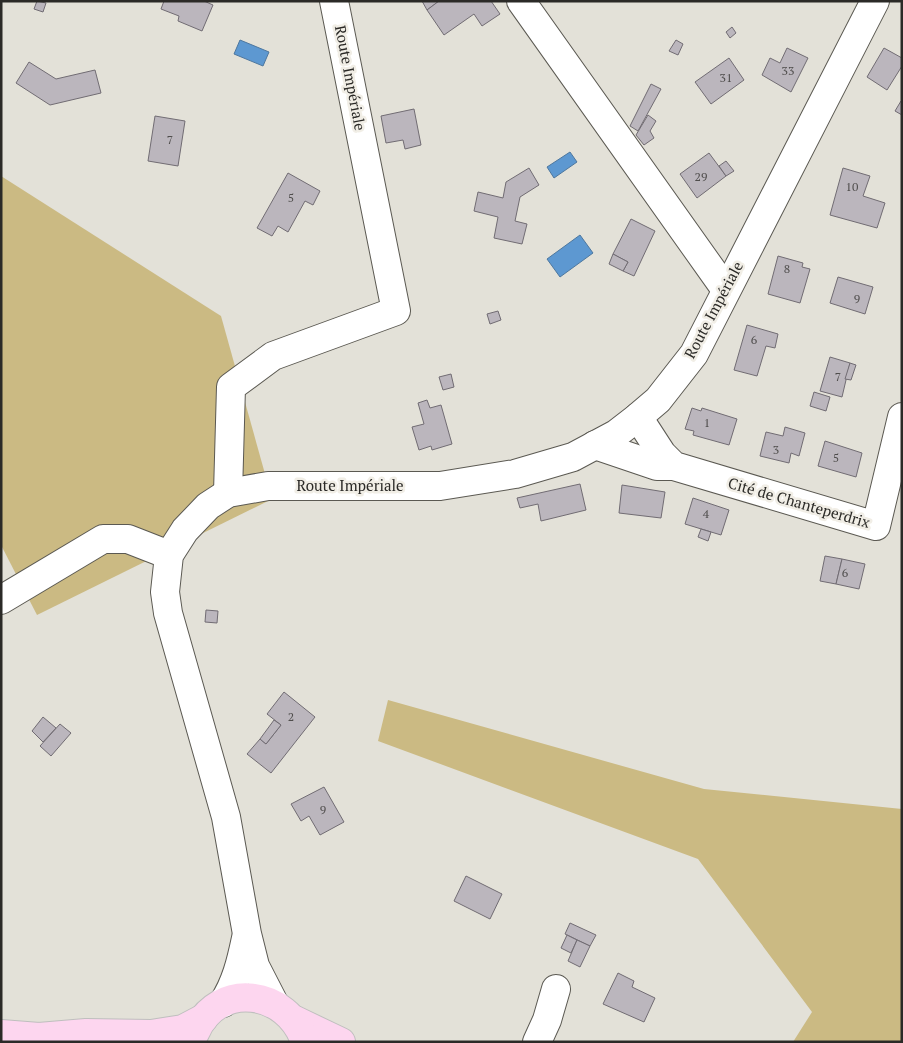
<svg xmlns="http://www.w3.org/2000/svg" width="903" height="1043" font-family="'PT Serif',serif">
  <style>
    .green { fill: #cbba83 }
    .water { fill: #5d98d1; stroke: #4e779e }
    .building { fill: #bbb6bd; stroke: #716c73 }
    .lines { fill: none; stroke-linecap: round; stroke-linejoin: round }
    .minor-casing { stroke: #5b5952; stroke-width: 30 }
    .major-casing { stroke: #bfbfbe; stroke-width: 30 }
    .minor { stroke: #fff; stroke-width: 28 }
    .major { stroke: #fdd6ef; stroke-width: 28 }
    .labels { text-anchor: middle; stroke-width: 5; stroke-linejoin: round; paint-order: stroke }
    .number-label { font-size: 12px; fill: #4f4d4c }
    .street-label { font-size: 15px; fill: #2b2a27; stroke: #f1eee6 }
  </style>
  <rect width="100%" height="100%" fill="#e3e1d8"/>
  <!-- green -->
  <g class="green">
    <path d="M1,176l220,140 51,183 -235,116 -36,-70z"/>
    <path d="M388,700l316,89 198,20v233h-109l19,-30 -114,-153 -320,-118z"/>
  </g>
  <!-- water -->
  <g class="water">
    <path d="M240,40l29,12 -6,14 -29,-12z"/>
    <path d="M570,152l7,10 -23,16 -7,-11z"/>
    <path d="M580,235l13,18 -33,24 -13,-18z"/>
  </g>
  <!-- building -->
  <g class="building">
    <path d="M37,1l9,2 -3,9 -9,-3z"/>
    <path d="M164,1h40l9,4 -11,26 -24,-10 1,-5 -18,-7z"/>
    <path d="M422,1h17l-12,9z"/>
    <path d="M439,1h52l9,13 -18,12 -8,-12 -30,21 -17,-25z"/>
    <path d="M732,27l4,6 -6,5 -4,-6z"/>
    <path d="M676,40l7,4 -5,11 -9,-4z"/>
    <path d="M787,48l21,10 -17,34 -29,-17 8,-17 10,5z"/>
    <path d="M884,48l18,10v8l-15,24 -20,-13z"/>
    <path d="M729,58l15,22 -33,24 -16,-22z"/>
    <path d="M29,62l27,17 39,-9 6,23 -51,12 -34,-22z"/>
    <path d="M651,84l10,5 -23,42 -8,-5z"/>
    <path d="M901,101h1v14l-7,-4z"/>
    <path d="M414,109l7,36 -16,4 -2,-9 -17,3 -5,-27z"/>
    <path d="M648,115l8,6 -6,10 4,7 -10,7 -8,-10z"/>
    <path d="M155,116l30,5 -7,45 -30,-5z"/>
    <path d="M709,153l17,23 -29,22 -17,-24z"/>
    <path d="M726,161l8,10 -8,5 -7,-10z"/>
    <path d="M529,168l10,17 -19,12 -5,24 12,3 -5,20 -28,-6 4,-21 -24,-6 4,-19 25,6 3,-16z"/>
    <path d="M843,168l27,8 -7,20 22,7 -8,25 -47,-13z"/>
    <path d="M288,173l32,18 -7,14 -8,-4 -17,31 -10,-6 -6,10 -15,-8z"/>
    <path d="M631,219l24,12 -21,45 -11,-5 5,-9 -15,-8z"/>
    <path d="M613,254l15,8 -5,9 -14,-7z"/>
    <path d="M778,256l25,7 -1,4 8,2 -10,34 -32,-9z"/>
    <path d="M838,277l35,10 -8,27 -35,-11z"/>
    <path d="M498,311l3,9 -11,4 -3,-10z"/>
    <path d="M747,325l31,9 -3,14 -9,-2 -9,30 -23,-6z"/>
    <path d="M830,357l20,6 -8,34 -22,-6z"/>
    <path d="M850,363l6,2 -5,15 -6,-1z"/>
    <path d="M451,374l3,13 -11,3 -4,-13z"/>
    <path d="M814,392l16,5 -4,14 -16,-5z"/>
    <path d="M427,400l3,8 11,-3 11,39 -20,6 -1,-4 -12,4 -7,-23 12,-3 -6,-21z"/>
    <path d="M692,408l9,3 1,-3 35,11 -8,26 -36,-10 1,-4 -9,-2z"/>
    <path d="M785,427l20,6 -6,23 -8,-3 -2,10 -29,-7 6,-24 17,4z"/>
    <path d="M825,441l37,12 -6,24 -38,-11z"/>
    <path d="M580,484l6,26 -45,11 -3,-17 -18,4 -3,-10z"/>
    <path d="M622,485l43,7 -4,26 -42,-5z"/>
    <path d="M693,498l36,12 -8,25 -36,-11z"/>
    <path d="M701,529l10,3 -3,9 -10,-4z"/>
    <path d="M825,556l17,3 -6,25 -16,-3z"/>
    <path d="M842,559l23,5 -6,25 -23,-5z"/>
    <path d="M206,610l12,1 -1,12 -12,-1z"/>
    <path d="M284,692l31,25 -44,56 -24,-19 13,-15 6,5 15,-19 -14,-11z"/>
    <path d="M43,717l13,11 -13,14 -11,-11z"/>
    <path d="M274,720l7,5 -15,19 -6,-5z"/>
    <path d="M60,724l11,9 -20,23 -11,-10z"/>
    <path d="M324,787l20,35 -24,13 -11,-19 -8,5 -10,-17z"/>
    <path d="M466,876l36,18 -12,25 -36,-18z"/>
    <path d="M570,923l26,12 -6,11 -25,-12z"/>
    <path d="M567,935l10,5 -6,13 -10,-5z"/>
    <path d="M577,940l13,6 -10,21 -12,-6z"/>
    <path d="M618,973l16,8 -2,6 23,11 -11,24 -41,-18z"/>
  </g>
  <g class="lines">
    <!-- minor casing -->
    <g class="minor-casing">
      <g id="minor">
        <path d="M521,1l205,289"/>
        <path d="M638,417l24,37 12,12 202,60 26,-109"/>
        <path d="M595,445l62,21h17"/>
        <path d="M228,493l3,-106 42,-31 123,-45 -62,-310"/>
        <path d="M1,600l102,-61h25l41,16"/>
        <path d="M223,1003c13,-20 18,-41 23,-65"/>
        <path d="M274,1003l-19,-37 -8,-32 -21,-117 -58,-204 -3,-21 4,-37 16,-25 23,-24 20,-13 40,-7h172l75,-12 58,-17 43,-23 22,-17 20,-17 36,-46 181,-353"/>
        <path d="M537,1042l10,-22 9,-31"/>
      </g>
    </g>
    <!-- major casing -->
    <g class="major-casing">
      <g id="major">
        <path d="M295,1020l46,22"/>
        <path d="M195,1033c23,-54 93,-43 110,9"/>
        <path d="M1,1034l38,3 47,-4 65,1 32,-5 21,-11"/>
      </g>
    </g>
    <!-- minor -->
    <use href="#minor" class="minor"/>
    <!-- major -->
    <use href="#major" class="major"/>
  </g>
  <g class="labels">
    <!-- number labels -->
    <g class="number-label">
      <text x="788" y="75">33</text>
      <text x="726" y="82">31</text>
      <text x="170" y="144">7</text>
      <text x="701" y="181">29</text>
      <text x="852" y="191">10</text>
      <text x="291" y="202">5</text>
      <text x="787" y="273">8</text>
      <text x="857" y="303">9</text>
      <text x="754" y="344">6</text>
      <text x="838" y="381">7</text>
      <text x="707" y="427">1</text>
      <text x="776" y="454">3</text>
      <text x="836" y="462">5</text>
      <text x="706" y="518">4</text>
      <text x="845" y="577">6</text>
      <text x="291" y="721">2</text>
      <text x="323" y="814">9</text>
    </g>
    <!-- street labels -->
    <g class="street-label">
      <text transform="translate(350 78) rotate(79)" y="5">Route Impériale</text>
      <text transform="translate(714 310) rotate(-62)" y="5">Route Impériale</text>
      <text x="350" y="491">Route Impériale</text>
      <text transform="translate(799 503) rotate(16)" y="5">Cité de Chanteperdrix</text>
    </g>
  </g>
  <!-- border -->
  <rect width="903" height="1043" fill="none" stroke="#2b2a27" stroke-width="5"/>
</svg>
